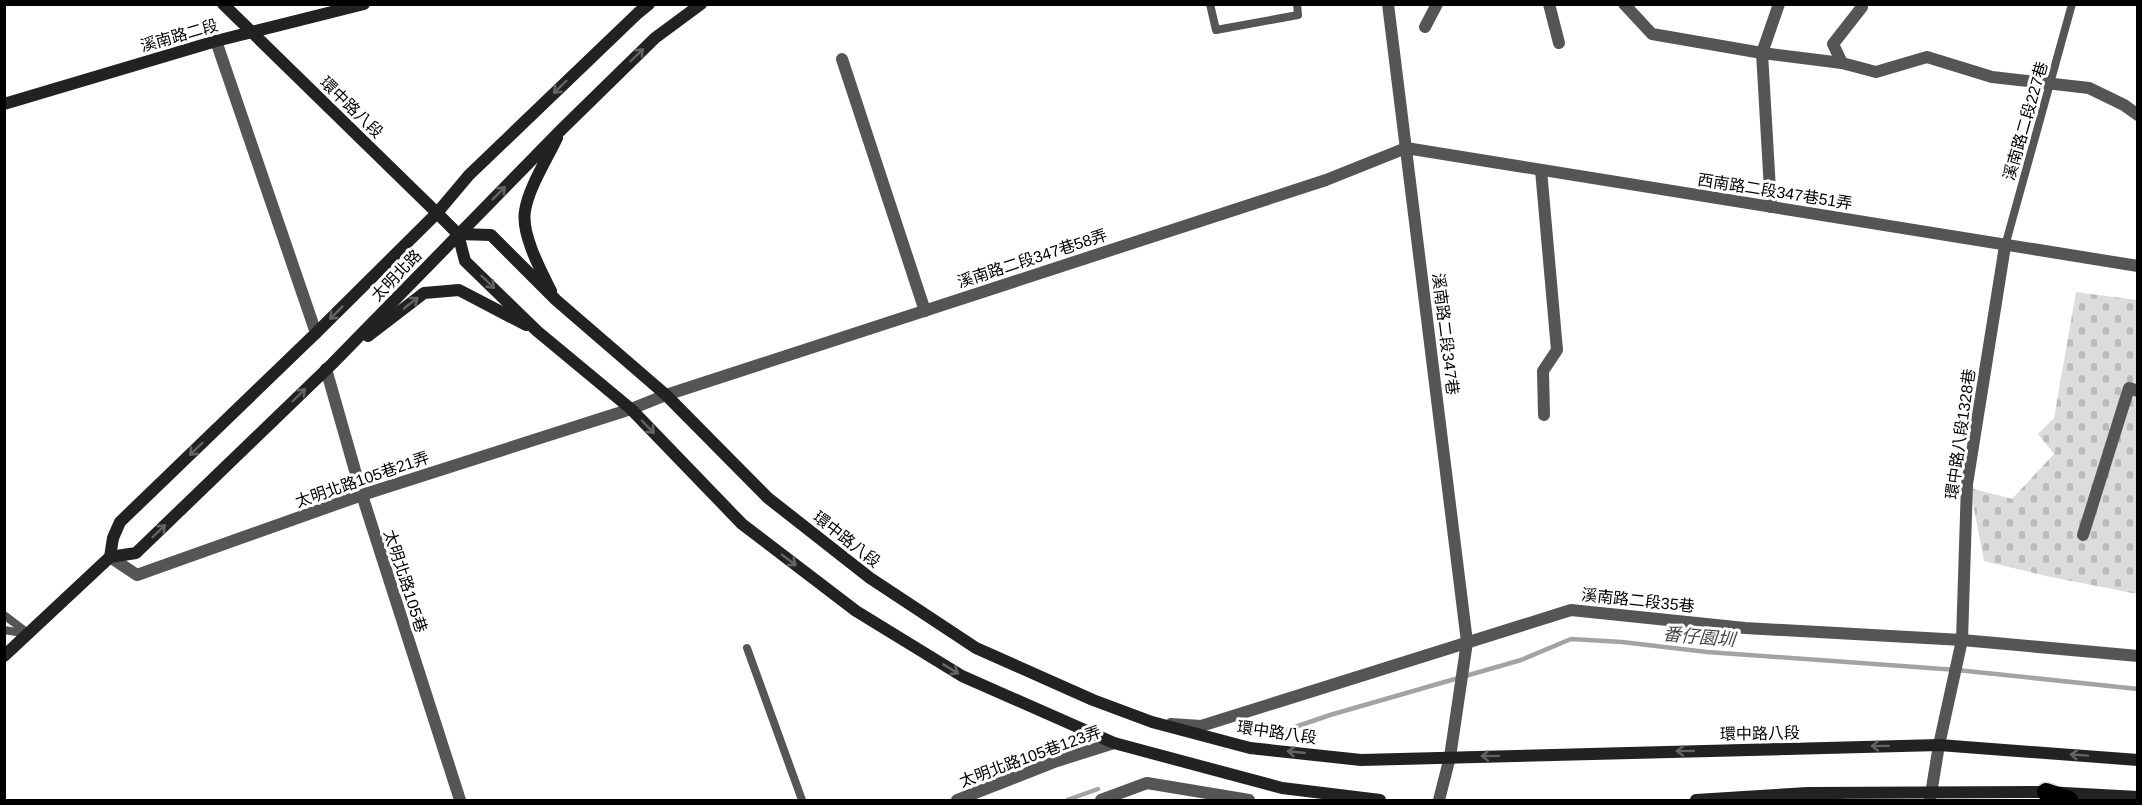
<svg xmlns="http://www.w3.org/2000/svg" width="2142" height="805" font-family="Helvetica,'Noto Sans TC',sans-serif">
  <style>
    .cemetery { fill: url(#cemetery-stones) }
    .lines { fill: none; stroke-linecap: round; stroke-linejoin: round }
    .stream { stroke: #a3a3a3; stroke-width: 4.5 }
    .highway-casing { stroke: #dbdbdb; stroke-width: 21 }
    .lane { stroke: #555; stroke-width: 8 }
    .street { stroke: #555; stroke-width: 12 }
    .secondary { stroke: #222; stroke-width: 12 }
    .highway { stroke: #000; stroke-width: 18 }
    .oneway { stroke: #646464 }
    .labels { text-anchor: middle; stroke-width: 6; stroke-linejoin: round; paint-order: stroke }
    .street-label { font-size: 16px; fill: #000; stroke: #fff }
    .water-label { font-size: 18px; font-style: italic; fill: #444; stroke: #fff }
  </style>
  <defs>
    <pattern id="cemetery-stones" width="16" height="16" patternUnits="userSpaceOnUse" patternTransform="scale(1.5)"><rect width="16" height="16" fill="#dcdcdc"/><path d="M2 7V4a2 2 0 0 1 4 0v3zM10 15v-3a2 2 0 0 1 4 0v3z" fill="#bbb"/></pattern>
  </defs>
  <rect width="100%" height="100%" fill="#fff"/>
  <!-- cemetery -->
  <path class="cemetery" d="M2076,292l61,8v294l-91,-18 -62,-15 -14,-73 42,11 42,-45 -16,-20 16,-16z"/>
  <g class="lines">
    <!-- stream -->
    <g class="stream">
      <path d="M1272,735l58,-20 191,-55 50,-21 51,3 85,10 250,18 181,19"/>
      <path d="M1067,800l31,-11"/>
    </g>
    <!-- highway casing -->
    <g class="highway-casing">
      <path id="highway" d="M2046,792l23,8"/>
    </g>
    <!-- lane -->
    <g class="lane">
      <path d="M1210,4l6,26 82,-15 -1,-11"/>
      <path d="M2005,246l67,-242"/>
      <path d="M4,615l25,19"/>
      <path d="M4,630l25,4"/>
      <path d="M747,648l55,152"/>
    </g>
    <!-- street -->
    <g class="street">
      <path d="M1388,4l79,638 -17,115 -11,43"/>
      <path d="M1549,4l10,39"/>
      <path d="M1624,4l28,30 110,19 80,10 34,9 51,-15 65,20 97,11 35,17 14,10"/>
      <path d="M1425,27l12,-23"/>
      <path d="M216,41l100,292"/>
      <path d="M842,59l83,252"/>
      <path d="M1842,63l-9,-19 29,-37v-3"/>
      <path d="M1541,170l16,180 -14,21 1,44"/>
      <path d="M1771,207l-9,-154 17,-49"/>
      <path d="M326,369l36,126 98,305"/>
      <path d="M2083,535l46,-147 9,3"/>
      <path d="M110,557l27,18 225,-80 269,-86 35,-14 660,-215 80,-32 732,118"/>
      <path d="M1171,724l30,2 370,-116 174,18 217,12 176,16"/>
      <path d="M1815,795l22,5"/>
      <path d="M957,800l100,-39 57,-18"/>
      <path d="M1101,800l46,-17 102,17"/>
      <path d="M1930,800l9,-55 23,-105 5,-156 38,-238"/>
    </g>
    <!-- secondary -->
    <g class="secondary">
      <path d="M223,4l214,209 21,21 7,27 72,70 94,78 111,115 114,87 106,65 152,67 168,45 98,12"/>
      <path d="M4,104l212,-63 148,-37"/>
      <path d="M458,234l33,1 65,65 110,95 102,103 102,80 106,70 117,52 59,22 98,26 111,12 578,-15 199,15"/>
      <path d="M551,291c-10,-20 -30,-57 -26,-80 3,-22 22,-52 32,-73"/>
      <path d="M368,336l56,-43 35,-3 67,35"/>
      <path d="M110,557l26,-4 196,-189 229,-234 94,-92 46,-34"/>
      <path d="M4,656l106,-99 3,-19 7,-16 196,-189 121,-120 32,-38 169,-162 11,-9"/>
      <path d="M1696,800l112,-7 238,-1 92,5"/>
    </g>
    <!-- highway -->
    <use href="#highway" class="highway"/>
  </g>
  <!-- one-way arrows -->
  <defs><path id="oneway-shaft" d="M-6 0H5M1.5-3L5.5 0L1.5 3" fill="none" stroke-width="1.6" stroke-linecap="round" stroke-linejoin="round" transform="scale(1.5)"/></defs>
  <g class="oneway">
    <use href="#oneway-shaft" transform="translate(637 55) rotate(-44)"/>
    <use href="#oneway-shaft" transform="translate(560 87) rotate(136)"/>
    <use href="#oneway-shaft" transform="translate(499 193) rotate(-45)"/>
    <use href="#oneway-shaft" transform="translate(488 282) rotate(44)"/>
    <use href="#oneway-shaft" transform="translate(411 303) rotate(-38)"/>
    <use href="#oneway-shaft" transform="translate(336 313) rotate(135)"/>
    <use href="#oneway-shaft" transform="translate(299 395) rotate(-44)"/>
    <use href="#oneway-shaft" transform="translate(648 427) rotate(46)"/>
    <use href="#oneway-shaft" transform="translate(196 449) rotate(136)"/>
    <use href="#oneway-shaft" transform="translate(159 531) rotate(-44)"/>
    <use href="#oneway-shaft" transform="translate(789 560) rotate(37)"/>
    <use href="#oneway-shaft" transform="translate(951 669) rotate(31)"/>
    <use href="#oneway-shaft" transform="translate(1880 746) rotate(179)"/>
    <use href="#oneway-shaft" transform="translate(1685 751) rotate(179)"/>
    <use href="#oneway-shaft" transform="translate(1296 752) rotate(-174)"/>
    <use href="#oneway-shaft" transform="translate(2079 755) rotate(-176)"/>
    <use href="#oneway-shaft" transform="translate(1490 756) rotate(179)"/>
  </g>
  <g class="labels">
    <!-- street labels -->
    <g class="street-label">
      <text transform="translate(179 35) rotate(-16)" y="6">溪南路二段</text>
      <text transform="translate(352 107) rotate(44)" y="6">環中路八段</text>
      <text transform="translate(2025 121) rotate(-74)" y="6">溪南路二段227巷</text>
      <text transform="translate(1775 191) rotate(9)" y="6">西南路二段347巷51弄</text>
      <text transform="translate(1032 258) rotate(-18)" y="6">溪南路二段347巷58弄</text>
      <text transform="translate(396 275) rotate(-46)" y="6">太明北路</text>
      <text transform="translate(1446 334) rotate(83)" y="6">溪南路二段347巷</text>
      <text transform="translate(1960 434) rotate(-82)" y="6">環中路八段1328巷</text>
      <text transform="translate(362 479) rotate(-19)" y="6">太明北路105巷21弄</text>
      <text transform="translate(847 539) rotate(38)" y="6">環中路八段</text>
      <text transform="translate(406 581) rotate(72)" y="6">太明北路105巷</text>
      <text transform="translate(1638 600) rotate(6)" y="6">溪南路二段35巷</text>
      <text transform="translate(1277 732) rotate(8)" y="6">環中路八段</text>
      <text transform="translate(1760 733) rotate(-1)" y="6">環中路八段</text>
      <text transform="translate(1030 756) rotate(-20)" y="6">太明北路105巷123弄</text>
    </g>
    <!-- water labels -->
    <g class="water-label">
      <text transform="translate(1699 637) rotate(5)" y="6">番仔園圳</text>
    </g>
  </g>
  <!-- border -->
  <rect width="2142" height="805" fill="none" stroke="#000000" stroke-width="12"/>
</svg>
